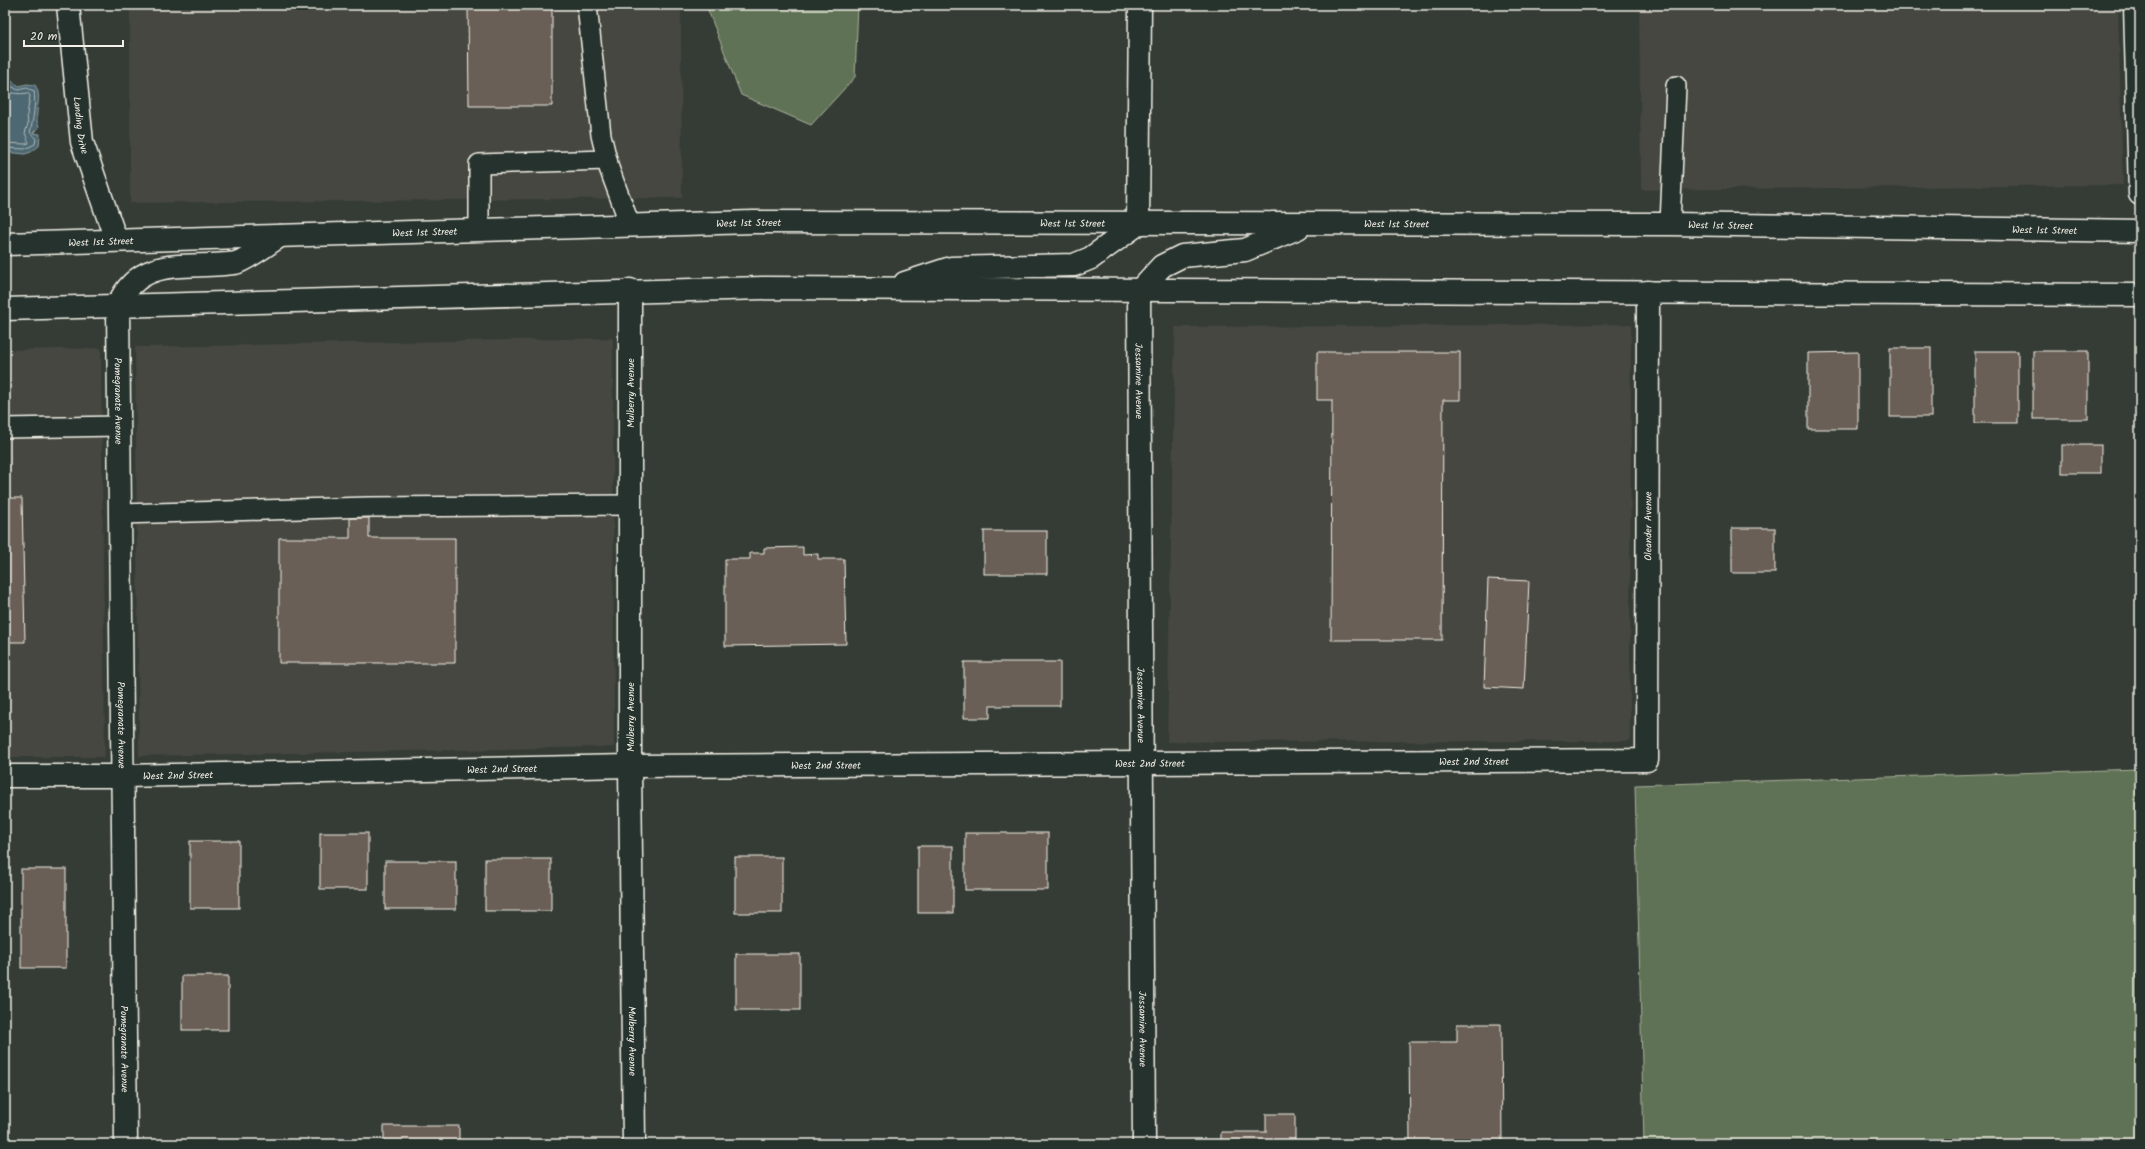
<svg xmlns="http://www.w3.org/2000/svg" width="2145" height="1149" font-family="Kalam,sans-serif">
  <style>
    .built { fill: #44463f }
    .green { fill: #617255; stroke: #aab29e }
    .water { fill: #4d6872; stroke: #909fa1 }
    .lines { fill: none; stroke-linecap: round; stroke-linejoin: round }
    .shore { stroke: #b1bab9; stroke-width: 1 }
    .building { fill: #6b5f56; stroke: #f4f1e8 }
    .service-casing { stroke: #f4f1e8; stroke-width: 22 }
    .minor-casing { stroke: #f4f1e8; stroke-width: 25 }
    .tertiary-casing { stroke: #f4f1e8; stroke-width: 25 }
    .primary-casing { stroke: #f4f1e8; stroke-width: 25 }
    .service { stroke: #26332d; stroke-width: 19 }
    .minor { stroke: #26332d; stroke-width: 22 }
    .tertiary { stroke: #26332d; stroke-width: 22 }
    .primary { stroke: #26332d; stroke-width: 22 }
    .labels { text-anchor: middle; stroke-width: 4; stroke-linejoin: round; paint-order: stroke }
    .street-label { font-size: 10px; fill: #f4f1e8; stroke: #26332d }
  </style>
  <rect width="100%" height="100%" fill="#343c35"/>
  <filter id="ink" filterUnits="userSpaceOnUse"><feTurbulence type="fractalNoise" baseFrequency=".025" numOctaves="2"/><feDisplacementMap in="SourceGraphic" scale="8" xChannelSelector="R" yChannelSelector="G"/><feConvolveMatrix kernelMatrix="1 2 1 2 8 2 1 2 1" color-interpolation-filters="sRGB"/></filter>
  <g filter="url(#ink)">
    <!-- built -->
    <g class="built">
      <path d="M130,5h551l1,193 -552,5z"/>
      <path d="M1639,5h479l5,180 -482,5z"/>
      <path d="M1631,324l-1,417 -463,1 8,-415z"/>
      <path d="M613,338l1,409 -475,9 -4,-409z"/>
      <path d="M101,348l4,409h-100v-407z"/>
    </g>
    <!-- green -->
    <g class="green">
      <path d="M706,5h152l-3,72 -44,48 -70,-30z"/>
      <path d="M2140,769v375h-496l-9,-359z"/>
    </g>
    <!-- water -->
    <path class="water" d="M12,81l7,5 8,-2 8,1c9,13 -3,28 4,42l-6,6 7,1 -1,12 -8,6 -6,2 -20,-2v-31l3,-1 -3,-9v-27z"/>
    <g class="lines">
      <!-- shore -->
      <g class="shore">
        <path d="M5,88l6,-2 7,4 9,-2 7,3c2,11 -1,31 -4,41l6,7 -1,5 -10,5 -20,-1"/>
        <path d="M5,93c8,-1 14,2 23,0l2,3 -3,19 1,9 -3,9 4,10 -4,1 -20,-1"/>
      </g>
    </g>
    <!-- building -->
    <g class="building">
      <path d="M468,5h84v101h-83z"/>
      <rect x="1890" y="348" width="41" height="69"/>
      <rect x="1975" y="351" width="43" height="72"/>
      <rect x="2033" y="351" width="55" height="68"/>
      <path d="M1317,352h143v48h-17l-1,240h-111l1,-240h-15z"/>
      <path d="M1858,352v77h-50v-76z"/>
      <rect x="2062" y="445" width="39" height="28"/>
      <path d="M5,498h17l3,144h-20z"/>
      <path d="M350,518h19v20h86v125h-176v-125h71z"/>
      <rect x="1732" y="528" width="43" height="45"/>
      <rect x="984" y="531" width="63" height="43"/>
      <path d="M803,547v8l15,-1v5h26l2,85 -121,2v-87h25v-6h14v-5z"/>
      <path d="M1488,579l41,2 -5,108 -40,-2z"/>
      <path d="M964,662h96v44h-70v12h-26z"/>
      <rect x="320" y="833" width="48" height="56"/>
      <rect x="965" y="833" width="83" height="57"/>
      <rect x="190" y="841" width="49" height="67"/>
      <rect x="918" y="846" width="35" height="67"/>
      <rect x="735" y="857" width="47" height="56"/>
      <rect x="485" y="859" width="66" height="52"/>
      <rect x="385" y="861" width="71" height="48"/>
      <rect x="21" y="869" width="45" height="99"/>
      <rect x="736" y="954" width="64" height="56"/>
      <rect x="182" y="976" width="46" height="54"/>
      <path d="M1457,1024h44l1,120h-92l-1,-102h48z"/>
      <path d="M1266,1114h29v30h-74v-12h45z"/>
      <rect x="384" y="1126" width="75" height="18"/>
      <rect x="484" y="1141" width="71" height="3"/>
    </g>
    <g class="lines">
      <!-- service casing -->
      <g class="service-casing">
        <g id="service">
          <path d="M587,5l14,130 8,33 21,57"/>
          <path d="M1670,224l6,-138"/>
          <path d="M479,229v-65l128,-4"/>
          <path d="M5,428l114,-2"/>
          <path d="M120,514l249,-7 261,-2"/>
        </g>
      </g>
      <!-- minor casing -->
      <g class="minor-casing">
        <g id="minor">
          <path id="s1" d="M68,5l14,137 34,98"/>
          <path d="M1138,224l2,-219"/>
          <path id="s2" d="M630,290v476l4,378"/>
          <path id="s3" d="M1139,291l5,853"/>
          <path id="s4" d="M118,305l8,839"/>
          <path id="s5" d="M5,776h117l508,-10 1017,-6 1,-468"/>
        </g>
      </g>
      <!-- tertiary casing -->
      <g class="tertiary-casing">
        <path id="tertiary" d="M2135,5l5,189"/>
      </g>
      <!-- primary casing -->
      <g class="primary-casing">
        <g id="primary">
          <path id="s6" d="M5,244l748,-22 917,2 470,7"/>
          <path d="M905,283l46,-15 123,-3 17,-7 47,-34"/>
          <path d="M1139,291l23,-25 20,-10 63,-6 53,-22"/>
          <path d="M118,305c23,-52 72,-35 117,-42 10,-2 35,-21 45,-27"/>
          <path d="M5,309l758,-21 1377,7"/>
        </g>
      </g>
      <!-- service -->
      <use href="#service" class="service"/>
      <!-- minor -->
      <use href="#minor" class="minor"/>
      <!-- tertiary -->
      <use href="#tertiary" class="tertiary"/>
      <!-- primary -->
      <use href="#primary" class="primary"/>
    </g>
  </g>
  <g class="labels">
    <!-- street labels -->
    <g class="street-label">
      <text dy="4" stroke="none"><textPath href="#s1" startOffset="121">Landing Drive</textPath></text>
      <text dy="4" stroke="none"><textPath href="#s6" startOffset="744">West 1st Street</textPath></text>
      <text dy="4" stroke="none"><textPath href="#s6" startOffset="1068">West 1st Street</textPath></text>
      <text dy="4" stroke="none"><textPath href="#s6" startOffset="1392">West 1st Street</textPath></text>
      <text dy="4" stroke="none"><textPath href="#s6" startOffset="1716">West 1st Street</textPath></text>
      <text dy="4" stroke="none"><textPath href="#s6" startOffset="2040">West 1st Street</textPath></text>
      <text dy="4" stroke="none"><textPath href="#s6" startOffset="420">West 1st Street</textPath></text>
      <text dy="4" stroke="none"><textPath href="#s6" startOffset="96">West 1st Street</textPath></text>
      <text dy="4" stroke="none"><textPath href="#s3" startOffset="90">Jessamine Avenue</textPath></text>
      <text transform="translate(630 393) rotate(-90)" y="4">Mulberry Avenue</text>
      <text dy="4" stroke="none"><textPath href="#s4" startOffset="96">Pomegranate Avenue</textPath></text>
      <text dy="4" stroke="none"><textPath href="#s5" startOffset="1876">Oleander Avenue</textPath></text>
      <text dy="4" stroke="none"><textPath href="#s3" startOffset="414">Jessamine Avenue</textPath></text>
      <text transform="translate(630 717) rotate(-90)" y="4">Mulberry Avenue</text>
      <text dy="4" stroke="none"><textPath href="#s4" startOffset="420">Pomegranate Avenue</textPath></text>
      <text dy="4" stroke="none"><textPath href="#s5" startOffset="1469">West 2nd Street</textPath></text>
      <text dy="4" stroke="none"><textPath href="#s5" startOffset="1145">West 2nd Street</textPath></text>
      <text dy="4" stroke="none"><textPath href="#s5" startOffset="821">West 2nd Street</textPath></text>
      <text dy="4" stroke="none"><textPath href="#s5" startOffset="497">West 2nd Street</textPath></text>
      <text dy="4" stroke="none"><textPath href="#s5" startOffset="173">West 2nd Street</textPath></text>
      <text dy="4" stroke="none"><textPath href="#s3" startOffset="738">Jessamine Avenue</textPath></text>
      <text dy="4" stroke="none"><textPath href="#s2" startOffset="751">Mulberry Avenue</textPath></text>
      <text dy="4" stroke="none"><textPath href="#s4" startOffset="744">Pomegranate Avenue</textPath></text>
    </g>
  </g>
  <!-- margin -->
  <rect width="2145" height="1149" fill="none" stroke="#26332d" stroke-width="20"/>
  <rect x="10" y="10" width="2125" height="1129" fill="none" stroke="#f4f1e8" stroke-width="1.5" filter="url(#ink)"/>
  <!-- scale -->
  <path d="M24 40v6h99v-6" fill="none" stroke="#f4f1e8" stroke-width="2"/>
  <text x="30" y="40" font-size="12" fill="#f4f1e8" stroke="#26332d" stroke-width="3" paint-order="stroke">20 m</text>
</svg>
